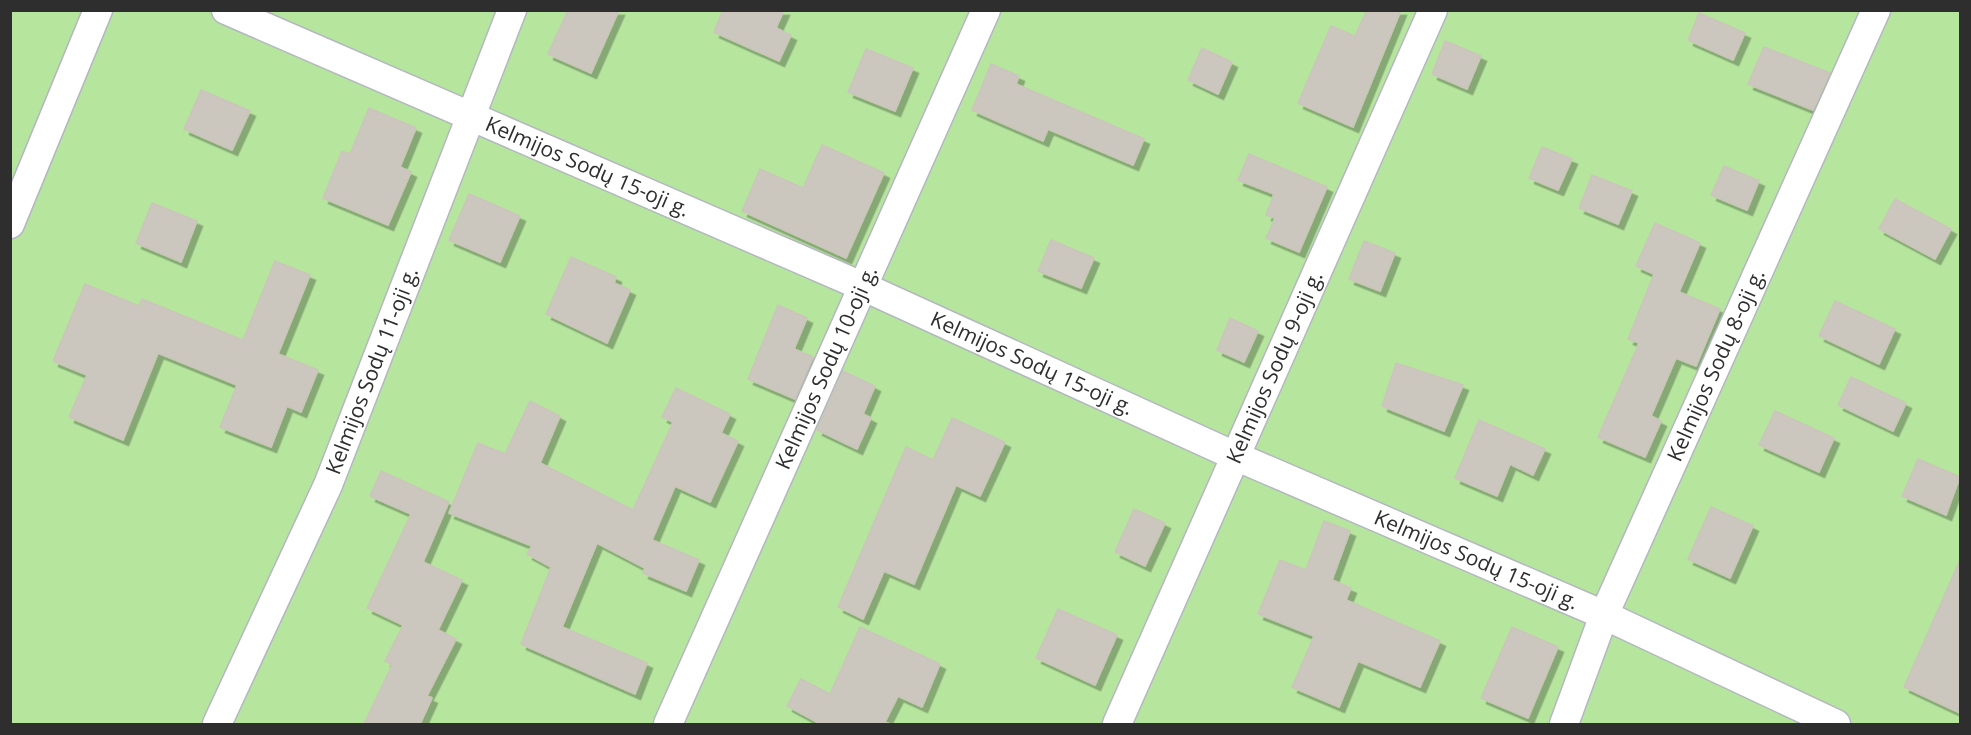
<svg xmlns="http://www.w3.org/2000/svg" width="1971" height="735" font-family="'Open Sans',sans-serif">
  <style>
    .green { fill: #b6e59e }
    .building { fill: #cbc7bf; stroke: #cbc5ba; stroke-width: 1.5; filter: url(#shadow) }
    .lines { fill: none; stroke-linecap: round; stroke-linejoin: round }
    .minor-casing { stroke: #b4b7c1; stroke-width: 31 }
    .minor { stroke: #fff; stroke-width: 28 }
    .labels { text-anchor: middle; stroke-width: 4.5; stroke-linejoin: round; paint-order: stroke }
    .street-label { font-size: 21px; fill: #2e2e2e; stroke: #fff }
  </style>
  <defs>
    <filter id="shadow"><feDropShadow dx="5.5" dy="5.5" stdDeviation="0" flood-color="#0004"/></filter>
  </defs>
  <rect width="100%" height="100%" fill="#efe9e1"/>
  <!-- green -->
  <rect class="green" x="11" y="11" width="1949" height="713"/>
  <!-- building -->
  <g class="building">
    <path d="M568,10h51l-28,63 -43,-19z"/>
    <path d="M723,10h61l-8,18 15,7 -12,26 -65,-29z"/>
    <path d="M1367,10h34l-48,117 -55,-24 33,-77 24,10z"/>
    <path d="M1699,13l46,20 -12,27 -45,-20z"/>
    <path d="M1445,41l36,15 -14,33 -35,-15z"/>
    <path d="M1764,47l66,26 -17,37 -65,-26z"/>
    <path d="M1202,48l30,14 -14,32 -30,-14z"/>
    <path d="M866,49l47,19 -18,43 -47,-19z"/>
    <path d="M991,64l28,12 -3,8 128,55 -11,26 -85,-36 -5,12 -71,-31z"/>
    <path d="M201,90l49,21 -18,39 -48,-21z"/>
    <path d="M369,108l47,20 -16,39 11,5 -23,53 -65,-27 19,-47 8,3z"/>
    <path d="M822,145l62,28 -38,85 -104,-47 18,-42 43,19z"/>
    <path d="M1542,147l30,12 -14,31 -29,-12z"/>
    <path d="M1249,154l78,33 -28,65 -33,-14 9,-20 -9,-3 8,-21 -36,-14z"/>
    <path d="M1724,166l35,15 -12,29 -36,-15z"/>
    <path d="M1592,175l40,16 -14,33 -39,-16z"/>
    <path d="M469,194l51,22 -20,46 -51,-22z"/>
    <path d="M1895,199l56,30 -16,30 -56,-30z"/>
    <path d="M152,203l45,18 -16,41 -45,-19z"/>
    <path d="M1655,223l45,20 -21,49 41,17 -24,57 -20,-8 -25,58 10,5 -16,36 -47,-20 41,-94 -11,-4 26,-65 -18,-8z"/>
    <path d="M1051,240l43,18 -13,30 -43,-17z"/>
    <path d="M1364,241l31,12 -15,38 -31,-12z"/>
    <path d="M571,257l45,20 -2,6 16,7 -23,53 -61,-29z"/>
    <path d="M275,261l35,14 -32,79 40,16 -17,42 -14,-6 -16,41 -51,-20 17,-42 -79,-32 -35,87 -54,-23 18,-42 -34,-14 32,-77 54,22 3,-7 101,41z"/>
    <path d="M1835,301l60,28 -16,35 -60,-28z"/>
    <path d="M778,305l29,13 -13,31 19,8 -18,42 -47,-20z"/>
    <path d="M1230,318l28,13 -14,31 -27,-12z"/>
    <path d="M1396,363l67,22 -19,46 -62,-25z"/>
    <path d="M843,371l32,15 -12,28 8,4 -14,31 -40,-19z"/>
    <path d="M1851,377l55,26 -13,28 -55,-26z"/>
    <path d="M676,388l54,26 -9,19 17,8 -28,61 -35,-16 -23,54 47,20 -13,31 -43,-18 2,-5 -48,-25 -35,84 85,36 -12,31 -114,-50 30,-77 -24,-13 5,-8 -83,-33 29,-70 27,11 25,-53 30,15 -20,47 93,47 40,-88 -11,-5z"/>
    <path d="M1775,411l59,27 -15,34 -60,-27z"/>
    <path d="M952,418l53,24 -25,54 -24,-11 -42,99 -30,-13 -21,48 -25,-12 68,-160 27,13z"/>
    <path d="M1479,420l66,29 -12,26 -23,-11 -13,32 -42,-18z"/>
    <path d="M1918,459l42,18 -14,38 -44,-19z"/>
    <path d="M381,471l68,31 -26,60 39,18 -24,50 18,9 -29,57 5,2 -12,26h-56l28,-59 -7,-4 18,-36 -36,-17 44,-94 -41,-18z"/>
    <path d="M1711,507l42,19 -23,52 -42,-19z"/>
    <path d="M1134,509l31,14 -20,43 -30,-14z"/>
    <path d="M1324,521l26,10 -18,49 19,8 -5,12 94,41 -20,46 -62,-26 -19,46 -47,-20 22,-51 -56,-22 22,-54 26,10z"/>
    <path d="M1960,560v153l-56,-26z"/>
    <path d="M1058,609l59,26 -22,50 -59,-27z"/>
    <path d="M860,627l80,37 -18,43 -24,-11 -13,26 5,2h-74l1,-2 -30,-16 14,-27 29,15z"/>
    <path d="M1512,627l46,20 -30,71 -47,-20z"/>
  </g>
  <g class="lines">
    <!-- minor casing -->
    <g class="minor-casing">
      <g id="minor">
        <path id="s1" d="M226,10l638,277 371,169 369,159 232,109"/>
        <path d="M10,224l88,-214"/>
        <path id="s2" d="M217,724l111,-239 184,-475"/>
        <path id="s3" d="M668,724l318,-714"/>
        <path id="s4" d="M1117,724l316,-714"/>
        <path id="s5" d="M1564,724l40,-109 272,-605"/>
      </g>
    </g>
    <!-- minor -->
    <use href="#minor" class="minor"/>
  </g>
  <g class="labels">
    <!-- street labels -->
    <g class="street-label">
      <text dy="7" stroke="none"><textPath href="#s1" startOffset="394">Kelmijos Sodų 15-oji g.</textPath></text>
      <text dy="7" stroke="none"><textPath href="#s1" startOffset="880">Kelmijos Sodų 15-oji g.</textPath></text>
      <text dy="7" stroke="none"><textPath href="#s5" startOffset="390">Kelmijos Sodų 8-oji g.</textPath></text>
      <text dy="7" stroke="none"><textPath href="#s4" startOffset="390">Kelmijos Sodų 9-oji g.</textPath></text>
      <text dy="7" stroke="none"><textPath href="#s3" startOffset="390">Kelmijos Sodų 10-oji g.</textPath></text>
      <text dy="7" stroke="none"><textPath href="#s2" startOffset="386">Kelmijos Sodų 11-oji g.</textPath></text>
      <text dy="7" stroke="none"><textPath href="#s1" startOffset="1366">Kelmijos Sodų 15-oji g.</textPath></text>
    </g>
  </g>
  <!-- border -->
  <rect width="1971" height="735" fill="none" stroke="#2e2e2e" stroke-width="24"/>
</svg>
